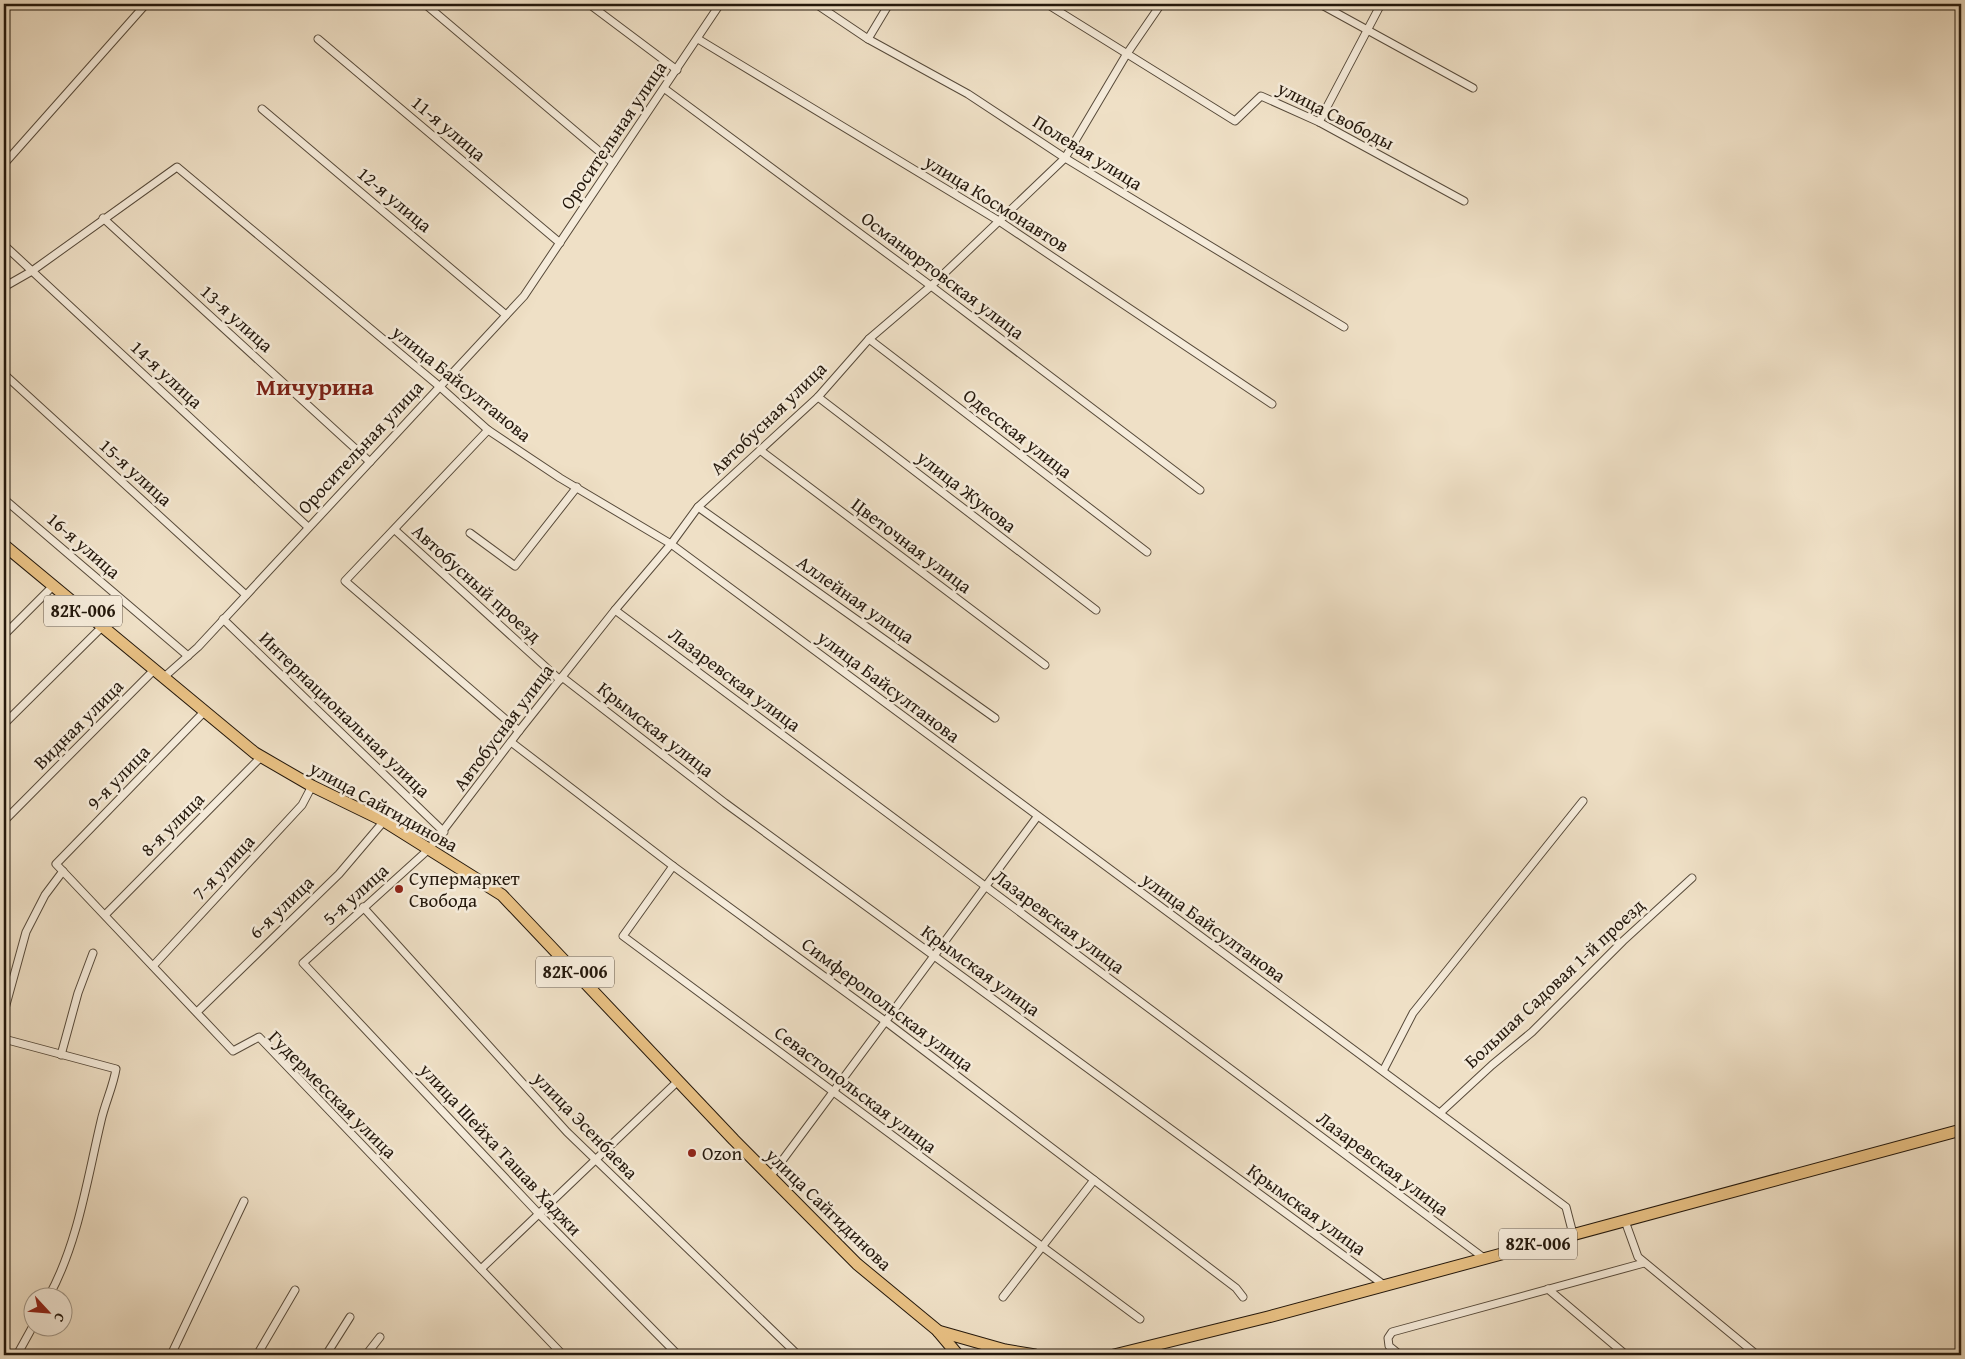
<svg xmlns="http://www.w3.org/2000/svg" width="1965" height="1359" font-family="'Gentium Book Plus',serif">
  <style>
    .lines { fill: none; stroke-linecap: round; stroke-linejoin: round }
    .street-casing { stroke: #574a3a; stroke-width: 9 }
    .primary-casing { stroke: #24180c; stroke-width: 13 }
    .street { stroke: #f5ebda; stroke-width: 7 }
    .primary { stroke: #e8c083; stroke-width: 11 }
    .poi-dot { fill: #8f2418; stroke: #f5ebda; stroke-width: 2 }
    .labels { text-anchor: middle; stroke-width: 5; stroke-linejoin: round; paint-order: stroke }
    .shield { fill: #f5ebda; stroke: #63574a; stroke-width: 1 }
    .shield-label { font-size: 18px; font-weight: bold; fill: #24180c }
    .street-label { font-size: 19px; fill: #24180c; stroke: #f5ebda }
    .poi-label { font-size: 19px; fill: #24180c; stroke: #f5ebda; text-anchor: start }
    .district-label { font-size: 24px; font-weight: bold; fill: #7a1f14; stroke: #f5ebda }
  </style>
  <rect width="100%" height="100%" fill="#efe0c6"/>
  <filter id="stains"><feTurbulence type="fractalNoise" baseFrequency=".004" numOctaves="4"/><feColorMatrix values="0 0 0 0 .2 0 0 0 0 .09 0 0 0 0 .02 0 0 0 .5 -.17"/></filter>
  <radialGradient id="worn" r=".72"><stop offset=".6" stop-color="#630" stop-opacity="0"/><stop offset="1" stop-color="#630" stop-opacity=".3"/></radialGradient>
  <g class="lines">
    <!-- street casing -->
    <g class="street-casing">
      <g id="street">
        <path d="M425,4l188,159"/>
        <path d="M589,4l88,66"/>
        <path d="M816,4l52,35 100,55 97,64 279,169"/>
        <path d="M1047,4l188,117 26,-25 58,26 145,79"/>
        <path d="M1320,4l153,84"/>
        <path d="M1591,4l2,1"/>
        <path d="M318,39l242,204"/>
        <path d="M698,39l301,182 273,183"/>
        <path d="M868,39l21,-35"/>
        <path d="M665,89l266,197 269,204"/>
        <path d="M262,109l244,206"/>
        <path d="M1319,122l62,-118"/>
        <path d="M4,164l142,-160"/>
        <path d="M103,218l267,244"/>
        <path d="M4,245l304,282"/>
        <path d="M4,287l28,-16 145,-104 262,219 49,44 72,48 111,66 895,663 7,27"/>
        <path d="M869,339l278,213"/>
        <path d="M4,374l242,221"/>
        <path d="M818,397l278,213"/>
        <path d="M488,430l-143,151 174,150"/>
        <path d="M760,450l285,215"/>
        <path d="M4,499l184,157"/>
        <path d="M698,507l297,211"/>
        <path d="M395,530l165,150"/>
        <path d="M470,533l45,33 62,-79"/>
        <path d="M615,610l869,648"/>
        <path d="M223,619l221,213"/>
        <path d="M4,635l49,-49"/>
        <path d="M562,677l163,126 659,482"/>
        <path d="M163,678l35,-31 326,-351 196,-292"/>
        <path d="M204,712l-148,152 177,187 26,-14 304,318"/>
        <path d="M4,724l98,-97"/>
        <path d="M511,742l162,124 212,155 351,267 7,9"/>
        <path d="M4,821l150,-151"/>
        <path d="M673,866l-50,70 517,383"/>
        <path d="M363,907l204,225 231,223"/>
        <path d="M106,914l156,-158"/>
        <path d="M153,966l149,-161 10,-19"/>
        <path d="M4,1012l22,-80 19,-37 18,-24"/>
        <path d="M197,1012l142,-138 45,-53"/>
        <path d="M4,1039l112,30c-3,18 -11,34 -15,52 -14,59 -23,122 -52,175"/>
        <path d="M61,1055l17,-62 15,-40"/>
        <path d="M1383,1071l30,-58 170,-212"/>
        <path d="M1440,1113l52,-48 40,-33 91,-91 69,-63"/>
        <path d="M770,1177l267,-360"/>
        <path d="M1625,1221l13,36 119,98"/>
        <path d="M481,1269l197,-188"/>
        <path d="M1548,1289l78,66"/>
        <path d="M1003,1297l91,-117"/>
        <path d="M17,1355l16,-29"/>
        <path d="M171,1355l73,-154"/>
        <path d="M257,1355l38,-65"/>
        <path d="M326,1355l24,-38"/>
        <path d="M366,1355l14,-18"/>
        <path d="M678,1355l-139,-141 -236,-251 126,-114 90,-118 96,-121 56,-66 27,-37 120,-110 51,-58 62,-53 134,-128 61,-103 35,-51"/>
        <path d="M1400,1355l-11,-9 -1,-8 4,-6 252,-69"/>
      </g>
    </g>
    <!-- primary casing -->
    <g class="primary-casing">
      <g id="primary">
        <path d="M4,545l251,208 57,33 72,35 118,74 232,245 123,124 80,66 21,25"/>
        <path d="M938,1331l67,19 30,5"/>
        <path d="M1114,1355l154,-38 693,-187"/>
      </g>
    </g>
    <!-- street -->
    <use href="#street" class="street"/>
    <!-- primary -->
    <use href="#primary" class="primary"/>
  </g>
  <!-- markers -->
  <g class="poi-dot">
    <circle cx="399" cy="889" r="5"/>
    <circle cx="692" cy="1153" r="5"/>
  </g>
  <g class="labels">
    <!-- shield labels -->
    <g class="shield">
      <rect x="44" y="595.5" width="78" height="31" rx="4"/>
      <rect x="536" y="956.5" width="78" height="31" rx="4"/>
      <rect x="1499" y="1228.5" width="78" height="31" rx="4"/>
    </g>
    <g class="shield-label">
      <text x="83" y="617">82К-006</text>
      <text x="575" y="978">82К-006</text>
      <text x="1538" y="1250">82К-006</text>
    </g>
    <!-- street labels -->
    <g class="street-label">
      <text transform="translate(1336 115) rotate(27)" y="7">улица Свободы</text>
      <text transform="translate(449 128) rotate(40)" y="7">11-я улица</text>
      <text transform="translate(613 135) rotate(-56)" y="7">Оросительная улица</text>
      <text transform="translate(1088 152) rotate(32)" y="7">Полевая улица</text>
      <text transform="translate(395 199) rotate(40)" y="7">12-я улица</text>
      <text transform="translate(997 203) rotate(32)" y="7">улица Космонавтов</text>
      <text transform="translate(943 275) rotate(37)" y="7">Османюртовская улица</text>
      <text transform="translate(237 318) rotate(42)" y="7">13-я улица</text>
      <text transform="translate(167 374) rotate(43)" y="7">14-я улица</text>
      <text transform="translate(462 383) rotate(39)" y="7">улица Байсултанова</text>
      <text transform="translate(768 418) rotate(-44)" y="7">Автобусная улица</text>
      <text transform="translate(1018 433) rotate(38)" y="7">Одесская улица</text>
      <text transform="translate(360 447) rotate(-47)" y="7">Оросительная улица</text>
      <text transform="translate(136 472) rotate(42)" y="7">15-я улица</text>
      <text transform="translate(967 491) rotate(38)" y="7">улица Жукова</text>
      <text transform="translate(84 545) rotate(41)" y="7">16-я улица</text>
      <text transform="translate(912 545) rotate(37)" y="7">Цветочная улица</text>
      <text transform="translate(477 583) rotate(42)" y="7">Автобусный проезд</text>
      <text transform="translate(856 599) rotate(35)" y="7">Аллейная улица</text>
      <text transform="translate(735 679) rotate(37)" y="7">Лазаревская улица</text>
      <text transform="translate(889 686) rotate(37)" y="7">улица Байсултанова</text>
      <text transform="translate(345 714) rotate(44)" y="7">Интернациональная улица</text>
      <text transform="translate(78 724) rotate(-45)" y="7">Видная улица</text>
      <text transform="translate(503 727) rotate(-53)" y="7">Автобусная улица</text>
      <text transform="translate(656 729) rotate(38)" y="7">Крымская улица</text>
      <text transform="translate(118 777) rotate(-46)" y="7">9-я улица</text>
      <text transform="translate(384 806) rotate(29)" y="7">улица Сайгидинова</text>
      <text transform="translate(172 824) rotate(-45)" y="7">8-я улица</text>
      <text transform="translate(223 867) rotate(-47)" y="7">7-я улица</text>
      <text transform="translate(355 894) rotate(-42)" y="7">5-я улица</text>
      <text transform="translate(281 907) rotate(-44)" y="7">6-я улица</text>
      <text transform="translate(1059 921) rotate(37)" y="7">Лазаревская улица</text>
      <text transform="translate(1214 927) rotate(36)" y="7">улица Байсултанова</text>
      <text transform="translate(981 970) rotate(36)" y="7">Крымская улица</text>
      <text transform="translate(1554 983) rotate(-43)" y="7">Большая Садовая 1-й проезд</text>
      <text transform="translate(888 1004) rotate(37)" y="7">Симферопольская улица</text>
      <text transform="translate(856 1089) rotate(37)" y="7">Севастопольская улица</text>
      <text transform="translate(333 1094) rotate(45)" y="7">Гудермесская улица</text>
      <text transform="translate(586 1125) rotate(46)" y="7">улица Эсенбаева</text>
      <text transform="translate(501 1149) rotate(47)" y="7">улица Шейха Ташав Хаджи</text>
      <text transform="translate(1383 1163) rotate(37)" y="7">Лазаревская улица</text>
      <text transform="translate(829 1209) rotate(44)" y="7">улица Сайгидинова</text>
      <text transform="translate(1307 1209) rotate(36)" y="7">Крымская улица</text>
    </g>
    <!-- poi labels -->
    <g class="poi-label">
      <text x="409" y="885">Супермаркет<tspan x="409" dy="22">Свобода</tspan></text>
      <text x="702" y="1160">Ozon</text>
    </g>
    <!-- district labels -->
    <g class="district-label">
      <text x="315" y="395">Мичурина</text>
    </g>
  </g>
  <!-- margin -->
  <rect width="1965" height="1359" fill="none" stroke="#efe0c6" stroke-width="20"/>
  <rect x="5" y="5" width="1955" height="1349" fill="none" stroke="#24180c" stroke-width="2.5"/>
  <rect x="10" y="10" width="1945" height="1339" fill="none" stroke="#24180c"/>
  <!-- north arrow -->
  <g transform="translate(48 1312) rotate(116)"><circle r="24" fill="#f5ebda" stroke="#a19788"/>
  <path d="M0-4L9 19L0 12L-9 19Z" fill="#8f2418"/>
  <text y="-8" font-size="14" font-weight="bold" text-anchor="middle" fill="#24180c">С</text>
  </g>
  <rect width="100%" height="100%" filter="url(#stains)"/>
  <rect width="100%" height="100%" fill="url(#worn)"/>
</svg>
